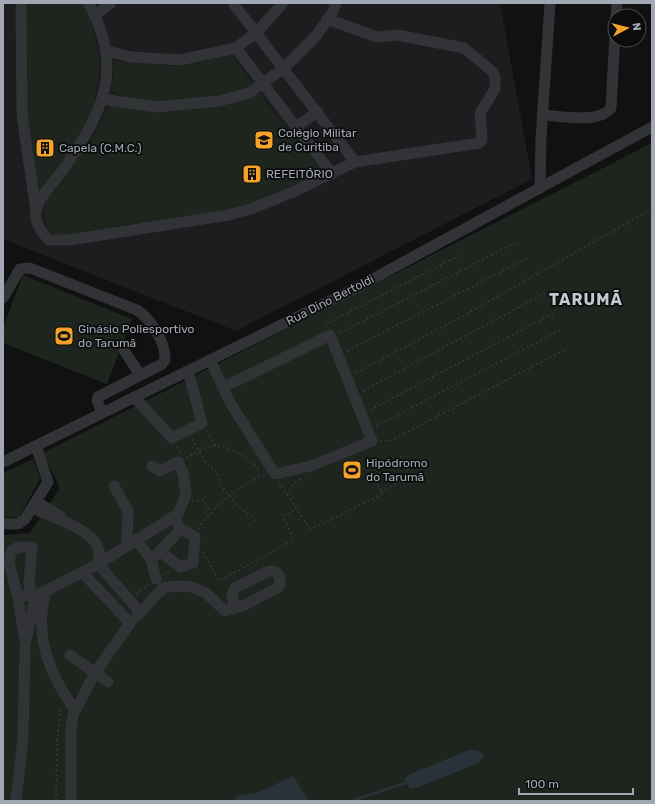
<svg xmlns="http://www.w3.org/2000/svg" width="655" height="804" font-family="Rubik,sans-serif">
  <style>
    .built { fill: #1d1d1f }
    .green { fill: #1d251e }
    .water { fill: #293238 }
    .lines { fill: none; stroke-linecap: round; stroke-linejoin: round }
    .stream { stroke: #293238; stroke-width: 2.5 }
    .path { stroke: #383a3e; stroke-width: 1.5; stroke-dasharray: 2 3; stroke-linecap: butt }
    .minor { stroke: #323337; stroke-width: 11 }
    .path-bridge { stroke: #383a3e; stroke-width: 1.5; stroke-dasharray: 2 3; stroke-linecap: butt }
    .labels { text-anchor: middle; stroke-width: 3.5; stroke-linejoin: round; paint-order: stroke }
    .poi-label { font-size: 12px; fill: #a2a8b3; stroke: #0c0c0d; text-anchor: start }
    .street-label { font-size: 12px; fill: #a2a8b3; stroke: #0c0c0d }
    .district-label { font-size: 16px; font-weight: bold; letter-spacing: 1px; fill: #c3c7cf; stroke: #0c0c0d }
  </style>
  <rect width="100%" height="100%" fill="#111112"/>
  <!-- built -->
  <path class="built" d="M3,3h497l32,176 -296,152 -233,-92z"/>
  <!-- green -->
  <g class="green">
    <path d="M27,3h54l10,17 9,42 -6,46 -14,27 -41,60 -12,-74z"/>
    <path d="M231,55l20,27v6c-41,12 -101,25 -139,3l3,-30 63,6z"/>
    <path d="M259,93c19,28 42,51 62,77l1,5 -46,17 -32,16 -102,16 -5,-2 -49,11 -27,3 -14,-6 -2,-10 2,-21 48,-65 15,-28 130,-6z"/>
    <path d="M652,143v658h-649v-266l27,-2 30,-45 -17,-35z"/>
    <path d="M23,275l109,44 -25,65 -104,-41v-15z"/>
    <path d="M33,459l7,20 -21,38 -16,1v-45z"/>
  </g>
  <!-- water -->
  <g class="water">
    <path d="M469,750h8l6,4v4l-7,6 -59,24 -7,1 -6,-10 6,-5z"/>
    <path d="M293,776l16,25h-76l7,-6 17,-2z"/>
  </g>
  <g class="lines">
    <!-- stream -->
    <path class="stream" d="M351,801l54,-18"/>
    <!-- path -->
    <g class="path">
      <path d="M327,326l-1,-2 136,-70"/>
      <path d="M340,333l177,-91"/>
      <path d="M347,351l181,-93"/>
      <path d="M356,373l107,-57 189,-107"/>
      <path d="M363,391l182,-98"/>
      <path d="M370,410l184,-97"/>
      <path d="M376,426l185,-96"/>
      <path d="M207,431l9,16"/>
      <path d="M192,439l14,24 12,11"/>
      <path d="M380,441h10l178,-93"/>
      <path d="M177,446l4,8"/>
      <path d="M186,458c7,-3 17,-11 25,-12 18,-2 37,12 49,24"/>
      <path d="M279,482l30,46 3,1 70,-35 -6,-12"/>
      <path d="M381,492l30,-16 -10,-19 -16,8"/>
      <path d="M287,495l7,-12 9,-5"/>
      <path d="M192,501l11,-1 7,12"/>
      <path d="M198,529c18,-25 38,-42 67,-54"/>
      <path d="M203,552l16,29 75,-41 -11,-24 13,-7"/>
      <path d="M163,575l7,-4"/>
      <path d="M136,594l13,-10"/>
      <path d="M56,801l1,-61 4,-33"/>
    </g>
    <!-- minor -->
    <g class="minor">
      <path d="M21,3l1,112 14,96"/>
      <path d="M88,3c38,66 14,110 -25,167 -9,12 -24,26 -27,41 -2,11 6,22 13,29h20l160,-25 22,-6 42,-17 62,-30 124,-19 3,-3 -2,-27 15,-24v-11l-2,-6 -29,-24 -67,-13 -20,2 -50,-18"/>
      <path d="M233,3l23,30 27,-30"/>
      <path d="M95,15l16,-12"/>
      <path d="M616,16l1,-13"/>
      <path d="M236,48l96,126"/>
      <path d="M107,51l24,6 49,3 56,-12 20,-15 99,129"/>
      <path d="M102,99l54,8 63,-6 30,-8 35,-25 32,-32 16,-23 4,-10"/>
      <path d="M542,115c19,1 57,9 69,-7l4,-74"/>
      <path d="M295,127l23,-15"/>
      <path d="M540,188l1,-50 9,-135"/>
      <path d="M3,298l17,-29 10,-1 107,42c14,9 29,33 28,50l-3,4 -64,33 -1,3 5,13"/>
      <path d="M124,350l16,25"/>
      <path d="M210,360l21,44 44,70 36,-8 61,-25 -42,-106 -102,50"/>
      <path d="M134,397l38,41 30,-15 -14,-52"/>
      <path d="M3,462l353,-174 296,-161"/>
      <path d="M114,486l14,25 -1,35 -29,18 42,48"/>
      <path d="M37,502l23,14"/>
      <path d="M33,508c18,10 61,20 66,43 1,4 -1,9 -1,13l-64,33"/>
      <path d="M3,524h15l7,-5 23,-37 -12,-36"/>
      <path d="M136,540l15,19 5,20"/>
      <path d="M127,546l51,-32 8,-20 -3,-21 -5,-11 -18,9 -8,-5"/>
      <path d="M160,551l20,16 13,-4 2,-26 -14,-8 -8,-12"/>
      <path d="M155,556l26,-27"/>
      <path d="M269,571l7,1 3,3 1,10 -3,3 -34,18 -5,1 -4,-2 -2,-9 3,-8z"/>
      <path d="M46,592c-13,42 4,84 29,118"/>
      <path d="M136,617l27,-29 12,-2 17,1 14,6 19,18 13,-4"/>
      <path d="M24,636l-6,-39 -9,-34 2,-12 8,-4h13l-3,37 2,11"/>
      <path d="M70,655l38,27"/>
      <path d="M16,801l7,-63 2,-93 9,-41v-7l-3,-2 -13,2"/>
      <path d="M71,801v-74l2,-12 22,-42 35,-50 -47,-50"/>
    </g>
    <!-- path-bridge -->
    <path class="path-bridge" d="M218,474c6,24 20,31 38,47"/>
  </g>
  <!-- icons -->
  <defs>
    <g id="school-square" transform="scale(1)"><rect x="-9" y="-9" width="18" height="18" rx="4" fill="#f4a328" stroke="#0c0c0d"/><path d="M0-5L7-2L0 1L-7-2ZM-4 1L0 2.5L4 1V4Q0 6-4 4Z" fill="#111"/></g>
    <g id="building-square" transform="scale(1)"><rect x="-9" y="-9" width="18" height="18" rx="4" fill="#f4a328" stroke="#0c0c0d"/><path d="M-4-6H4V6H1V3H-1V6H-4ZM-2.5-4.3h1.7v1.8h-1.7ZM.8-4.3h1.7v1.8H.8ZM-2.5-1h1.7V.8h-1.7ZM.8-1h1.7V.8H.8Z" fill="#111"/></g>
    <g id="stadium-square" transform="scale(1)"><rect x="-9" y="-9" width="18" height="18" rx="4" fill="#f4a328" stroke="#0c0c0d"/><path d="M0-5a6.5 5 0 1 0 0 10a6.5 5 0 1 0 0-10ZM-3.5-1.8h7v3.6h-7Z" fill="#111"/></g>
  </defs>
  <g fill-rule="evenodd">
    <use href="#school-square" x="264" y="140"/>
    <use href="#building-square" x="45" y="148"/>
    <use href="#building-square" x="252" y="174"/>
    <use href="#stadium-square" x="64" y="336"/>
    <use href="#stadium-square" x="352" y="470"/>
  </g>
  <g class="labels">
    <!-- poi labels -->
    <g class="poi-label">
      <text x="278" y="137">Colégio Militar<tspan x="278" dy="14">de Curitiba</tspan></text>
      <text x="59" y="152">Capela (C.M.C.)</text>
      <text x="266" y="178">REFEITÓRIO</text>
      <text x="78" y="333">Ginásio Poliesportivo<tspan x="78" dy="14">do Tarumã</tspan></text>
      <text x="366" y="467">Hipódromo<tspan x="366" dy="14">do Tarumã</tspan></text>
    </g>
    <!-- street labels -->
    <g class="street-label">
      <text transform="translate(330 300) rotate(-27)" y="4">Rua Dino Bertoldi</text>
    </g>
    <!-- district labels -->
    <g class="district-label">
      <text x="586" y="305">TARUMÃ</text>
    </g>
  </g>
  <!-- border -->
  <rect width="655" height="804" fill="none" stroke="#a2a8b3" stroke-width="8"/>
  <!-- north arrow -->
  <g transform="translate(627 28) rotate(83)"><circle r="19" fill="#0c0c0d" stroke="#484a4f"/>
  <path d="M0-3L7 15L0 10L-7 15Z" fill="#f4a328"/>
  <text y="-6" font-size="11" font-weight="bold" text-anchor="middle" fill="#a2a8b3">N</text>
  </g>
  <!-- scale -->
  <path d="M519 788v6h114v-6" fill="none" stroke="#a2a8b3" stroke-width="2"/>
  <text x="525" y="788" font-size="12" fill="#a2a8b3" stroke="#0c0c0d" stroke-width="3" paint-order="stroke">100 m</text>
</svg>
